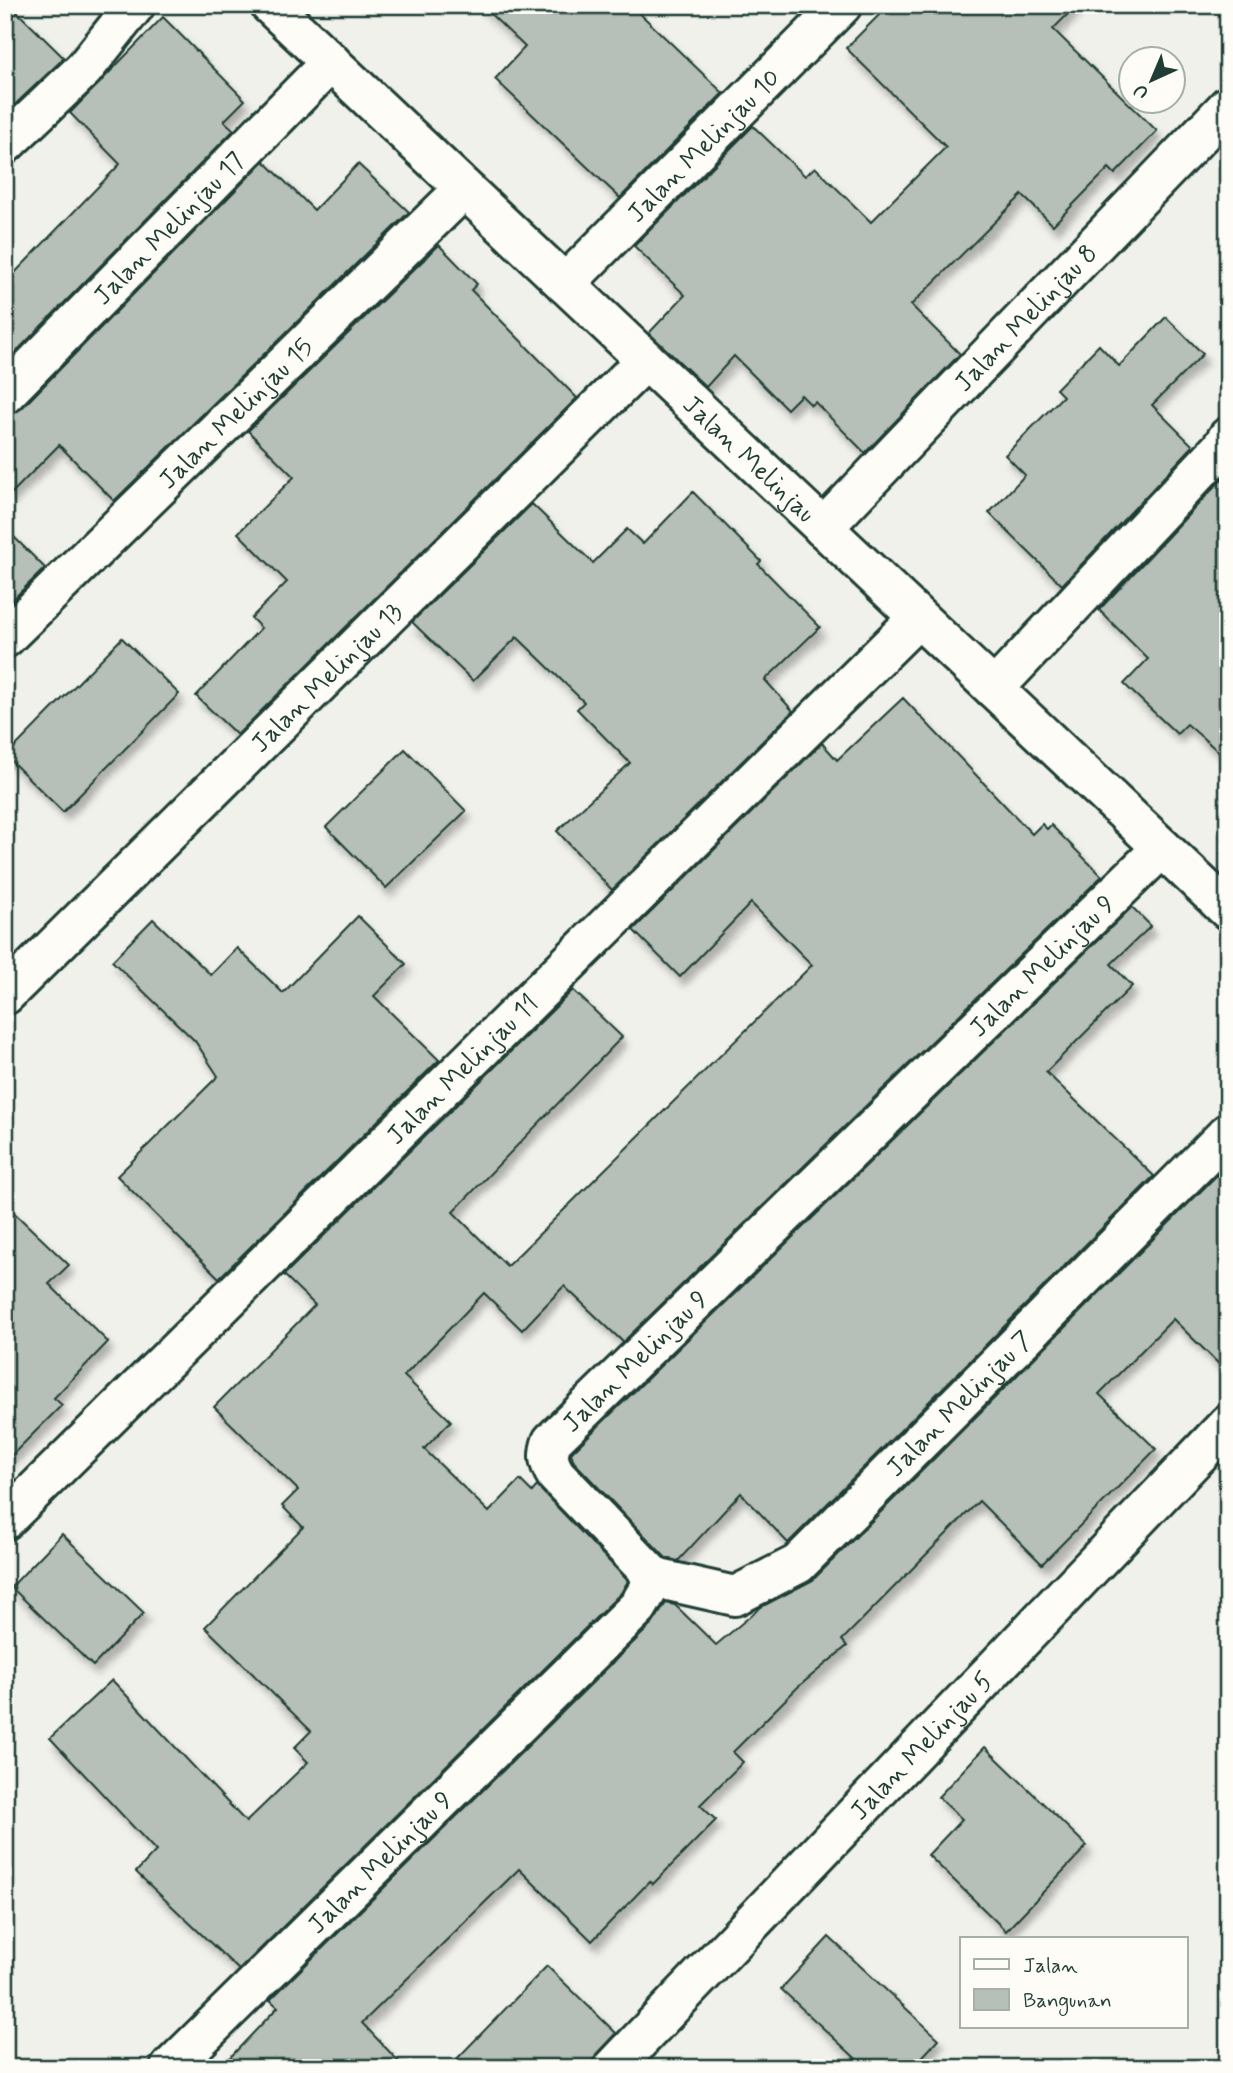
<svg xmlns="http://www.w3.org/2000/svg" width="1233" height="2073" font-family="Mynerve,sans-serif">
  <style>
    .building { fill: #b6bfb8; stroke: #1f3d34; stroke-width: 2; filter: url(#shadow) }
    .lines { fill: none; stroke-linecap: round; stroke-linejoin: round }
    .minor-casing { stroke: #1f3d34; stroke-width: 44 }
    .tertiary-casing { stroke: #1f3d34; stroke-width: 44 }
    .minor { stroke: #fdfcf7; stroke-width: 38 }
    .tertiary { stroke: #fdfcf7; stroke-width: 38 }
    .labels { text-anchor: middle; stroke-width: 6; stroke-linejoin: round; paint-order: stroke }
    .street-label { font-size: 26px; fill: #1f3d34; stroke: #fdfcf7 }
  </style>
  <defs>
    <filter id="shadow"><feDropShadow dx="4.5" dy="8" stdDeviation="3.5" flood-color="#0004"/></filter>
  </defs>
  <rect width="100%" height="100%" fill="#f0f1eb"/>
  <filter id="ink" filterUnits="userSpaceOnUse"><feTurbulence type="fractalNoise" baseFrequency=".0143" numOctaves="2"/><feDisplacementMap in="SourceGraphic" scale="14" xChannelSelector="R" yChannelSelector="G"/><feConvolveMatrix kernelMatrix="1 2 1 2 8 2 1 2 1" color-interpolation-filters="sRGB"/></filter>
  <g filter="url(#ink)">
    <!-- building -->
    <g class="building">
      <path d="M5,5h5l54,53 -59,56z"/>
      <path d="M481,5h150l92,88 -103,105 -125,-119 30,-32z"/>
      <path d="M889,5h188l-24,24 104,102 -42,43 -6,-6 -56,57 -31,-30 -111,110 49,49 -95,99 -50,-51 -4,3 -10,-10 -14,14 -53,-53 -28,31 -57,-54 36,-38 -51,-49 119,-120 52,50 10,-9 56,55 75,-75 -100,-99z"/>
      <path d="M163,17l82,83 -21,21 10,9 -229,233v-80l115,-119 -50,-51z"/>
      <path d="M264,161l50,49 44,-46 51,48 -295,289 -55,-56 -54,55v-85h6l10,-6z"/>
      <path d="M439,245l38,39 -6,6 106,108 -340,337 -41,-39 65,-68 -10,-10 36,-36 -49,-49 56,-56 -46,-46z"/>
      <path d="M1166,317l37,37 -51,51 41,41 -131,139 -73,-72 36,-38 -20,-20 58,-59 -7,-7 43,-44 20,21z"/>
      <path d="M1224,477l4,4v279l-41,-36 -10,10 -53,-50 24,-25 -49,-49z"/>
      <path d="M693,492l68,69 -3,3 62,63 -55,53 28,31 -181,179 -55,-59 73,-68 -53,-54 7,-7 -67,-65 -44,44 -61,-59 120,-118 61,59 34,-34 16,15z"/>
      <path d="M5,528l40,40 -40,39z"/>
      <path d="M122,638l57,56 -116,118 -57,-56z"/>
      <path d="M903,698l129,136 10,-10 5,5 4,-4 51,51 -479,466 -59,-56 -42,44 -38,-37 -80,83 47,45 -27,28 65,63 31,-32 12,12 5,-6 91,95 -7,12 -382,377 -103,-98 20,-21 -106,-113 62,-58 134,142 62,-60 -14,-14 17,-17 -106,-104 98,-100 -21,-21 16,-16 -84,-83 101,-102 -31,-30 289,-285 49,47 -169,175 54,54 305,-301 -61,-62 -71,74 -47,-47 189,-187 15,17z"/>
      <path d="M405,749l61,62 -80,77 -60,-61z"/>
      <path d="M1132,907l19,19 -40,38 21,22 -86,86 108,104 -366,367 -47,-50 -63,68 -12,-3 -92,-96 -3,-9z"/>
      <path d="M358,916l48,48 -32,32 65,64 -220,218 -102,-102 101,-100 -23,-35 -83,-80 41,-42 58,56 26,-27 46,45z"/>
      <path d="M1228,1164v209l-55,-54 -74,75 57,55 -114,115 -63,-63 -137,139 5,6 -49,41 -65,65 10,10 -43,43 16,15 -63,64 -3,-3 -58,60 -73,-72 -157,154 43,45h-185l58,-61 -8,-7 383,-377 13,-20 9,2 41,40 45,-38 52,-27z"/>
      <path d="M5,1204l64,61 -20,19 59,58 -54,56 8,7 -57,57z"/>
      <path d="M62,1534l82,79 -51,53 -82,-79z"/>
      <path d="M985,1747l102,99 -81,85 -78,-76 34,-36 -24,-22z"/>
      <path d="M829,1937l110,102 -27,29h-46l-85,-79z"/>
      <path d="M547,1966l69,67 -19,20 -5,13 -144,2z"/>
    </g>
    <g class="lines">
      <!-- minor casing -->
      <g class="minor-casing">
        <g id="minor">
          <path d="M5,144l79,-75 51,-64"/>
          <path id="s1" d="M565,284l277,-279"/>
          <path id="s2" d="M5,394l326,-332"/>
          <path id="s3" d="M823,528l405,-422"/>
          <path id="s4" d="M5,638l459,-449"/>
          <path d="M994,689l227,-241 7,-11"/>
          <path id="s5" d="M5,995l641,-635"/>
          <path id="s6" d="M5,1520l913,-902"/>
          <path id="s7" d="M655,1578l-99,-103c-8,-13 -9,-20 -4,-34l610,-593"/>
          <path id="s8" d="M655,1578l80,18 63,-32 430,-431"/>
          <path id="s9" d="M170,2068l468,-461 17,-29"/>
          <path id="s10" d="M613,2068l615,-644"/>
        </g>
      </g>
      <!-- tertiary casing -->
      <g class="tertiary-casing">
        <g id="tertiary">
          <path id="s11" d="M270,5l958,905"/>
        </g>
      </g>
      <!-- minor -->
      <use href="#minor" class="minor"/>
      <!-- tertiary -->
      <use href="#tertiary" class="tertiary"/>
    </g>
  </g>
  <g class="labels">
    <!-- street labels -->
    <g class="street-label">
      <text dy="9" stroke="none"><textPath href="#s1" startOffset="196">Jalan Melinjau 10</textPath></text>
      <text dy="9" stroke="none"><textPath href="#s2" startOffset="233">Jalan Melinjau 17</textPath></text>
      <text dy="9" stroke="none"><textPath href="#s3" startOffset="292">Jalan Melinjau 8</textPath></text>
      <text dy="9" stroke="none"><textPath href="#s4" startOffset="322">Jalan Melinjau 15</textPath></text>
      <text dy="9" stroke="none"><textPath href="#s11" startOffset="660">Jalan Melinjau</textPath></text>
      <text dy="9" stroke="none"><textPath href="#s5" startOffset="452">Jalan Melinjau 13</textPath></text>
      <text dy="9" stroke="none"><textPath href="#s7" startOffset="861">Jalan Melinjau 9</textPath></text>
      <text dy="9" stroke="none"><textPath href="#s6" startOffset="642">Jalan Melinjau 11</textPath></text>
      <text dy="9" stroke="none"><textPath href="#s7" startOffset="294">Jalan Melinjau 9</textPath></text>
      <text dy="9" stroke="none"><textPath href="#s8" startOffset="380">Jalan Melinjau 7</textPath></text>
      <text dy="9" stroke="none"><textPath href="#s10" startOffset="446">Jalan Melinjau 5</textPath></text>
      <text dy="9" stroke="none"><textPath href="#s9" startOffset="294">Jalan Melinjau 9</textPath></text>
    </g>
  </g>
  <!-- margin -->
  <rect width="1233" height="2073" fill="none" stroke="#fdfcf7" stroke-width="28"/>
  <rect x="14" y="14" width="1205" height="2045" fill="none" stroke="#1f3d34" stroke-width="2.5" filter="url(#ink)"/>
  <!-- legend -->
  <rect x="960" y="1937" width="228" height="91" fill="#fdfcf7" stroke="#a4b0a9" stroke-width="2"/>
  <rect x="974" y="1959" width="35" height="10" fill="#fdfcf7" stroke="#a4b0a9" stroke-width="2"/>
  <text x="1023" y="1972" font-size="21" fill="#1f3d34">Jalan</text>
  <rect x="974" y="1989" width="35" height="21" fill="#b6bfb8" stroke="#a4b0a9" stroke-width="2"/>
  <text x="1023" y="2007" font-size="21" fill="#1f3d34">Bangunan</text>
  <!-- north arrow -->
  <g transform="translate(1152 80) rotate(224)"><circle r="33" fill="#fdfcf7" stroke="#a4b0a9" stroke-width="2"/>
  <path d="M0-5L12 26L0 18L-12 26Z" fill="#1f3d34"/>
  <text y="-10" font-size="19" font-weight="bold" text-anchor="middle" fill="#1f3d34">U</text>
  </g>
</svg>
